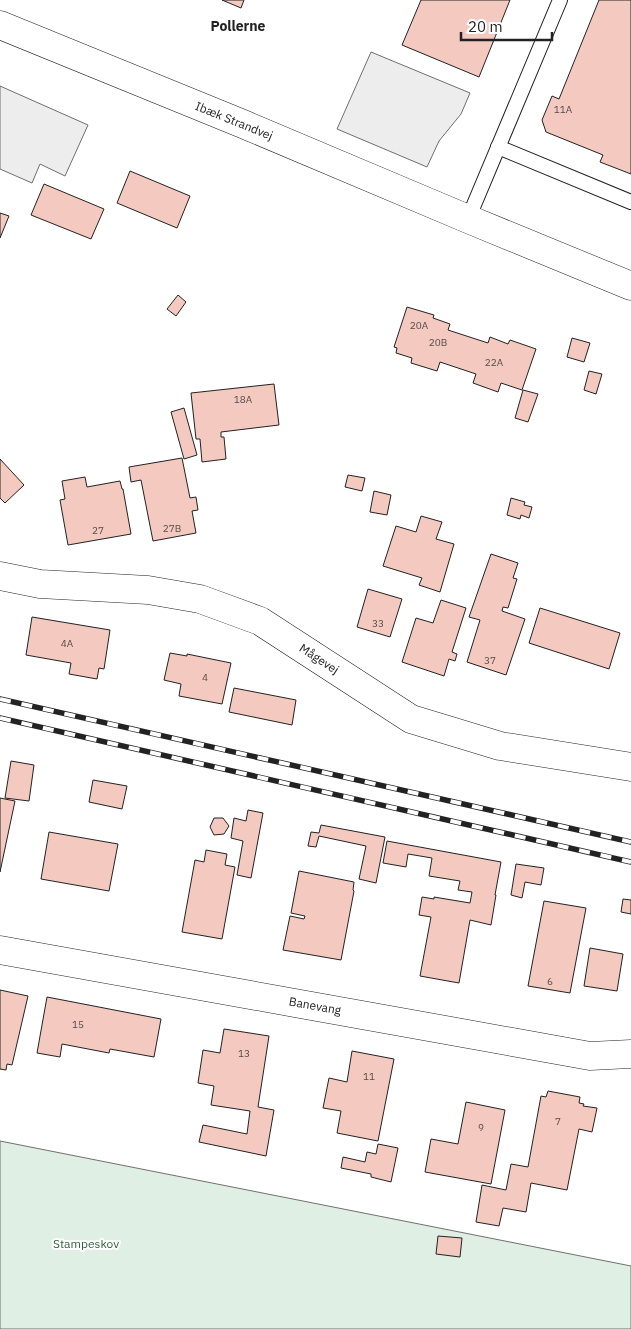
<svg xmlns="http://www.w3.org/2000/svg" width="631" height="1329" font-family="'IBM Plex Sans',sans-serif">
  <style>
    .green { fill: #e0efe3; stroke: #6f6f6f }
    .parking { fill: #ededed; stroke: #6f6f6f }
    .building { fill: #f3c9c0; stroke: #222 }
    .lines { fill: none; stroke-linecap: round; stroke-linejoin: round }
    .lane-casing { stroke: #222; stroke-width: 16 }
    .street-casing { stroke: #222; stroke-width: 29 }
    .secondary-casing { stroke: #222; stroke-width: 29 }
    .lane { stroke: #fff; stroke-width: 14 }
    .street { stroke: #fff; stroke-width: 28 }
    .secondary { stroke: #fff; stroke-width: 28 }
    .rail-casing { stroke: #222; stroke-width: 5.5 }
    .rail { stroke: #fff; stroke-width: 4; stroke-dasharray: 11; stroke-linecap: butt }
    .labels { text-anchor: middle; stroke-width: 4; stroke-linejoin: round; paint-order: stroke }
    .number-label { font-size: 10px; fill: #564c4a }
    .street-label { font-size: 12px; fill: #222; stroke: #fff }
    .park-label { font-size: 12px; fill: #2f5e38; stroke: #fff }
    .neighbourhood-label { font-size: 14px; font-weight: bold; fill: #222; stroke: #fff }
  </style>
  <rect width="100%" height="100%" fill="#fff"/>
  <!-- green -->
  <path class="green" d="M0,1141l631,125v63h-631z"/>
  <!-- parking -->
  <g class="parking">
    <path d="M371,52l99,41 -9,21 -22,27 -12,26 -90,-38z"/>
    <path d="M0,86l88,39 -23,51 -25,-12 -8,19 -32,-14z"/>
  </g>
  <!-- building -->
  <g class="building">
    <path d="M222,0h22l-3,8z"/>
    <path d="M421,0h89l-31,77 -77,-32z"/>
    <path d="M599,0h32v174l-31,-12 3,-7 -57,-23 -4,-12 10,-24 7,3z"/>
    <path d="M130,171l60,25 -13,32 -60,-25z"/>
    <path d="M44,184l60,25 -13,30 -60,-24z"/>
    <path d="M0,213l9,3 -9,22z"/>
    <path d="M178,295l8,7 -10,14 -9,-7z"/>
    <path d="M407,307l27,8 -1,3 17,6 -2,6 40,13 2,-6 18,7 2,-4 26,9 -14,41 -21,-7 -3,9 -25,-9 3,-9 -36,-12 -3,9 -26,-8 1,-5 -16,-5 1,-5 -3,-1z"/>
    <path d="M572,338l18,5 -6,19 -17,-5z"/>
    <path d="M589,371l13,3 -6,20 -12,-4z"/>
    <path d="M274,384l5,41 -58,7v5h3l2,22 -24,3 -2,-23h-4l-5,-46z"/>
    <path d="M523,390l15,4 -10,28 -13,-4z"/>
    <path d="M184,408l13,47 -13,4 -13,-47z"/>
    <path d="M182,458l8,40 6,-1 2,13 -6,1 4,22 -43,8 -12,-61 -10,2 -2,-15z"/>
    <path d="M0,459l24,26 -19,18 -5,-5z"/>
    <path d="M348,475l17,3 -3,13 -17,-4z"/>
    <path d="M85,477l2,10 33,-6 2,8h1l8,45 -63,11 -8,-45 5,-1 -3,-18z"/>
    <path d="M374,491l17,4 -4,20 -17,-3z"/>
    <path d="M511,498l14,4 -1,3 8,2 -3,11 -8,-3 -1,4 -13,-4z"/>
    <path d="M421,516l21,6 -6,17 18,5 -14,48 -21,-7 3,-7 -39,-12 13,-40 20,6z"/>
    <path d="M491,554l27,9 -5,15 4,1 -9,29 -5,-1 -1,4 23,8 -19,56 -39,-13 13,-42 -11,-3z"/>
    <path d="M368,589l34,10 -12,38 -33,-10z"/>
    <path d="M441,600l25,8 -14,44 5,2 -2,7 -6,-2 -5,17 -42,-14 14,-44 17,5z"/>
    <path d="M540,608l80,25 -11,36 -80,-26z"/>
    <path d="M32,617l78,13 -6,39 -5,-1 -2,11 -28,-5 2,-11 -45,-8z"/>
    <path d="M170,653l17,3v-2l44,9 -9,41 -43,-8 2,-12 -17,-4z"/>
    <path d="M234,688l62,12 -4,25 -63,-13z"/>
    <path d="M11,761l23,4 -5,36 -24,-3z"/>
    <path d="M93,780l34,6 -5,23 -33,-7z"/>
    <path d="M0,798l15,3 -15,71z"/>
    <path d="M248,810l15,3 -12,65 -14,-3 6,-34 -12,-3 3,-20 12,3z"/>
    <path d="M214,818h9l6,8 -5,8 -10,1 -4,-8z"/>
    <path d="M321,825l64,12 -9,46 -17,-4 7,-33 -47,-10 -3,11 -8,-1 3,-14 8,1z"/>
    <path d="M49,832l69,12 -9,47 -68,-12z"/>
    <path d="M387,841l114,21 -6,33h1l-5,30 -21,-5 -11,63 -39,-7 11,-59 -12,-2 3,-18 12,2v-2l36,6 2,-11 -14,-2 2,-9 -31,-5 3,-18 -24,-4 -2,13 -23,-4z"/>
    <path d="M206,850l21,4 -2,11 10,2 -13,72 -40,-7 13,-72 9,2z"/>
    <path d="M516,864l28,4 -3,17 -16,-3 -3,16 -11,-3z"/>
    <path d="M299,871l55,11 -1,8 1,1 -13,69 -58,-10 7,-34 14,3 1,-3 -14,-3z"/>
    <path d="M623,899l8,1v14l-10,-2z"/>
    <path d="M544,901l42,7 -16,85 -42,-7z"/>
    <path d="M590,948l33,6 -6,37 -33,-5z"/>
    <path d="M0,990l28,6 -16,69 -5,-1 -1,6 -6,-1z"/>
    <path d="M47,997l114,22 -7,38 -44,-8 -1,4 -47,-9 -2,13 -23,-4z"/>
    <path d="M224,1029l45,7 -11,71 16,3 -8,46 -67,-14 4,-17 44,9 3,-23 -39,-6 3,-19 -16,-3 5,-33 17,3z"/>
    <path d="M352,1051l42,8 -16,82 -41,-8 4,-22 -18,-3 6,-30 18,4z"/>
    <path d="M548,1091l32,6 -1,6 5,1 -1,2 14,2 -5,24 -13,-3 -12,61 -36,-7 -5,29 -23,-4 -4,18 -23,-4 6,-37 24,5 5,-26 17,3 13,-71 5,1z"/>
    <path d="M466,1102l39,8 -14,74 -66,-12 6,-33 27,5z"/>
    <path d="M378,1144l20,4 -7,34 -20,-5v-3l-30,-6 2,-11 22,5 2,-10 9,2z"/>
    <path d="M438,1236l24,2 -2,19 -24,-3z"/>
  </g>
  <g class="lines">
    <!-- lane casing -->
    <g class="lane-casing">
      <g id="lane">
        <path d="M498,147l133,55"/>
        <path d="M468,219l92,-219"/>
      </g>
    </g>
    <!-- street casing -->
    <g class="street-casing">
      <g id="street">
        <path d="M0,576l40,8 108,6 52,9 60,22 151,98 89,27 131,21"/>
        <path d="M0,950l590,106 41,-2"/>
      </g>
    </g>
    <!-- secondary casing -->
    <g class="secondary-casing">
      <path id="secondary" d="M0,25l243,99 225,95 163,67"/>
    </g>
    <!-- lane -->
    <use href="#lane" class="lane"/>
    <!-- street -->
    <use href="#street" class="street"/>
    <!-- secondary -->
    <use href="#secondary" class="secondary"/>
    <!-- rail casing -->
    <g class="rail-casing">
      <g id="rail">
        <path d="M0,699l631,143"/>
        <path d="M0,718l631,144"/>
      </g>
    </g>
    <!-- rail -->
    <use href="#rail" class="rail"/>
  </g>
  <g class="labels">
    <!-- number labels -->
    <g class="number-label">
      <text x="563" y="113">11A</text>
      <text x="419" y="329">20A</text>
      <text x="438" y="346">20B</text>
      <text x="494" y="366">22A</text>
      <text x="243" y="403">18A</text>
      <text x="172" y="532">27B</text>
      <text x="98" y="534">27</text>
      <text x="378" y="627">33</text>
      <text x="67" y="647">4A</text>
      <text x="490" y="664">37</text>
      <text x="205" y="681">4</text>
      <text x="550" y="985">6</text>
      <text x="78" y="1028">15</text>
      <text x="244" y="1057">13</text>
      <text x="369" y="1080">11</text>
      <text x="558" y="1125">7</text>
      <text x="481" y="1131">9</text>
    </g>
    <!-- street labels -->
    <g class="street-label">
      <text transform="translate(234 121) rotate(22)" y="4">Ibæk Strandvej</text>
      <text transform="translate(319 659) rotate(33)" y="4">Mågevej</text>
      <text transform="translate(315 1006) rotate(10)" y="4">Banevang</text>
    </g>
    <!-- park labels -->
    <g class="park-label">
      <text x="86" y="1248">Stampeskov</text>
    </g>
    <!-- neighbourhood labels -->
    <g class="neighbourhood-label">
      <text x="238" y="31">Pollerne</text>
    </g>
  </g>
  <!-- scale -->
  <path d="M461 32v8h91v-8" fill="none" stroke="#222222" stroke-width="2.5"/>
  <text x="468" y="32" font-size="15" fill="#222222" stroke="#ffffff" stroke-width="4" paint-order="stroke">20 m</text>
</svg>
